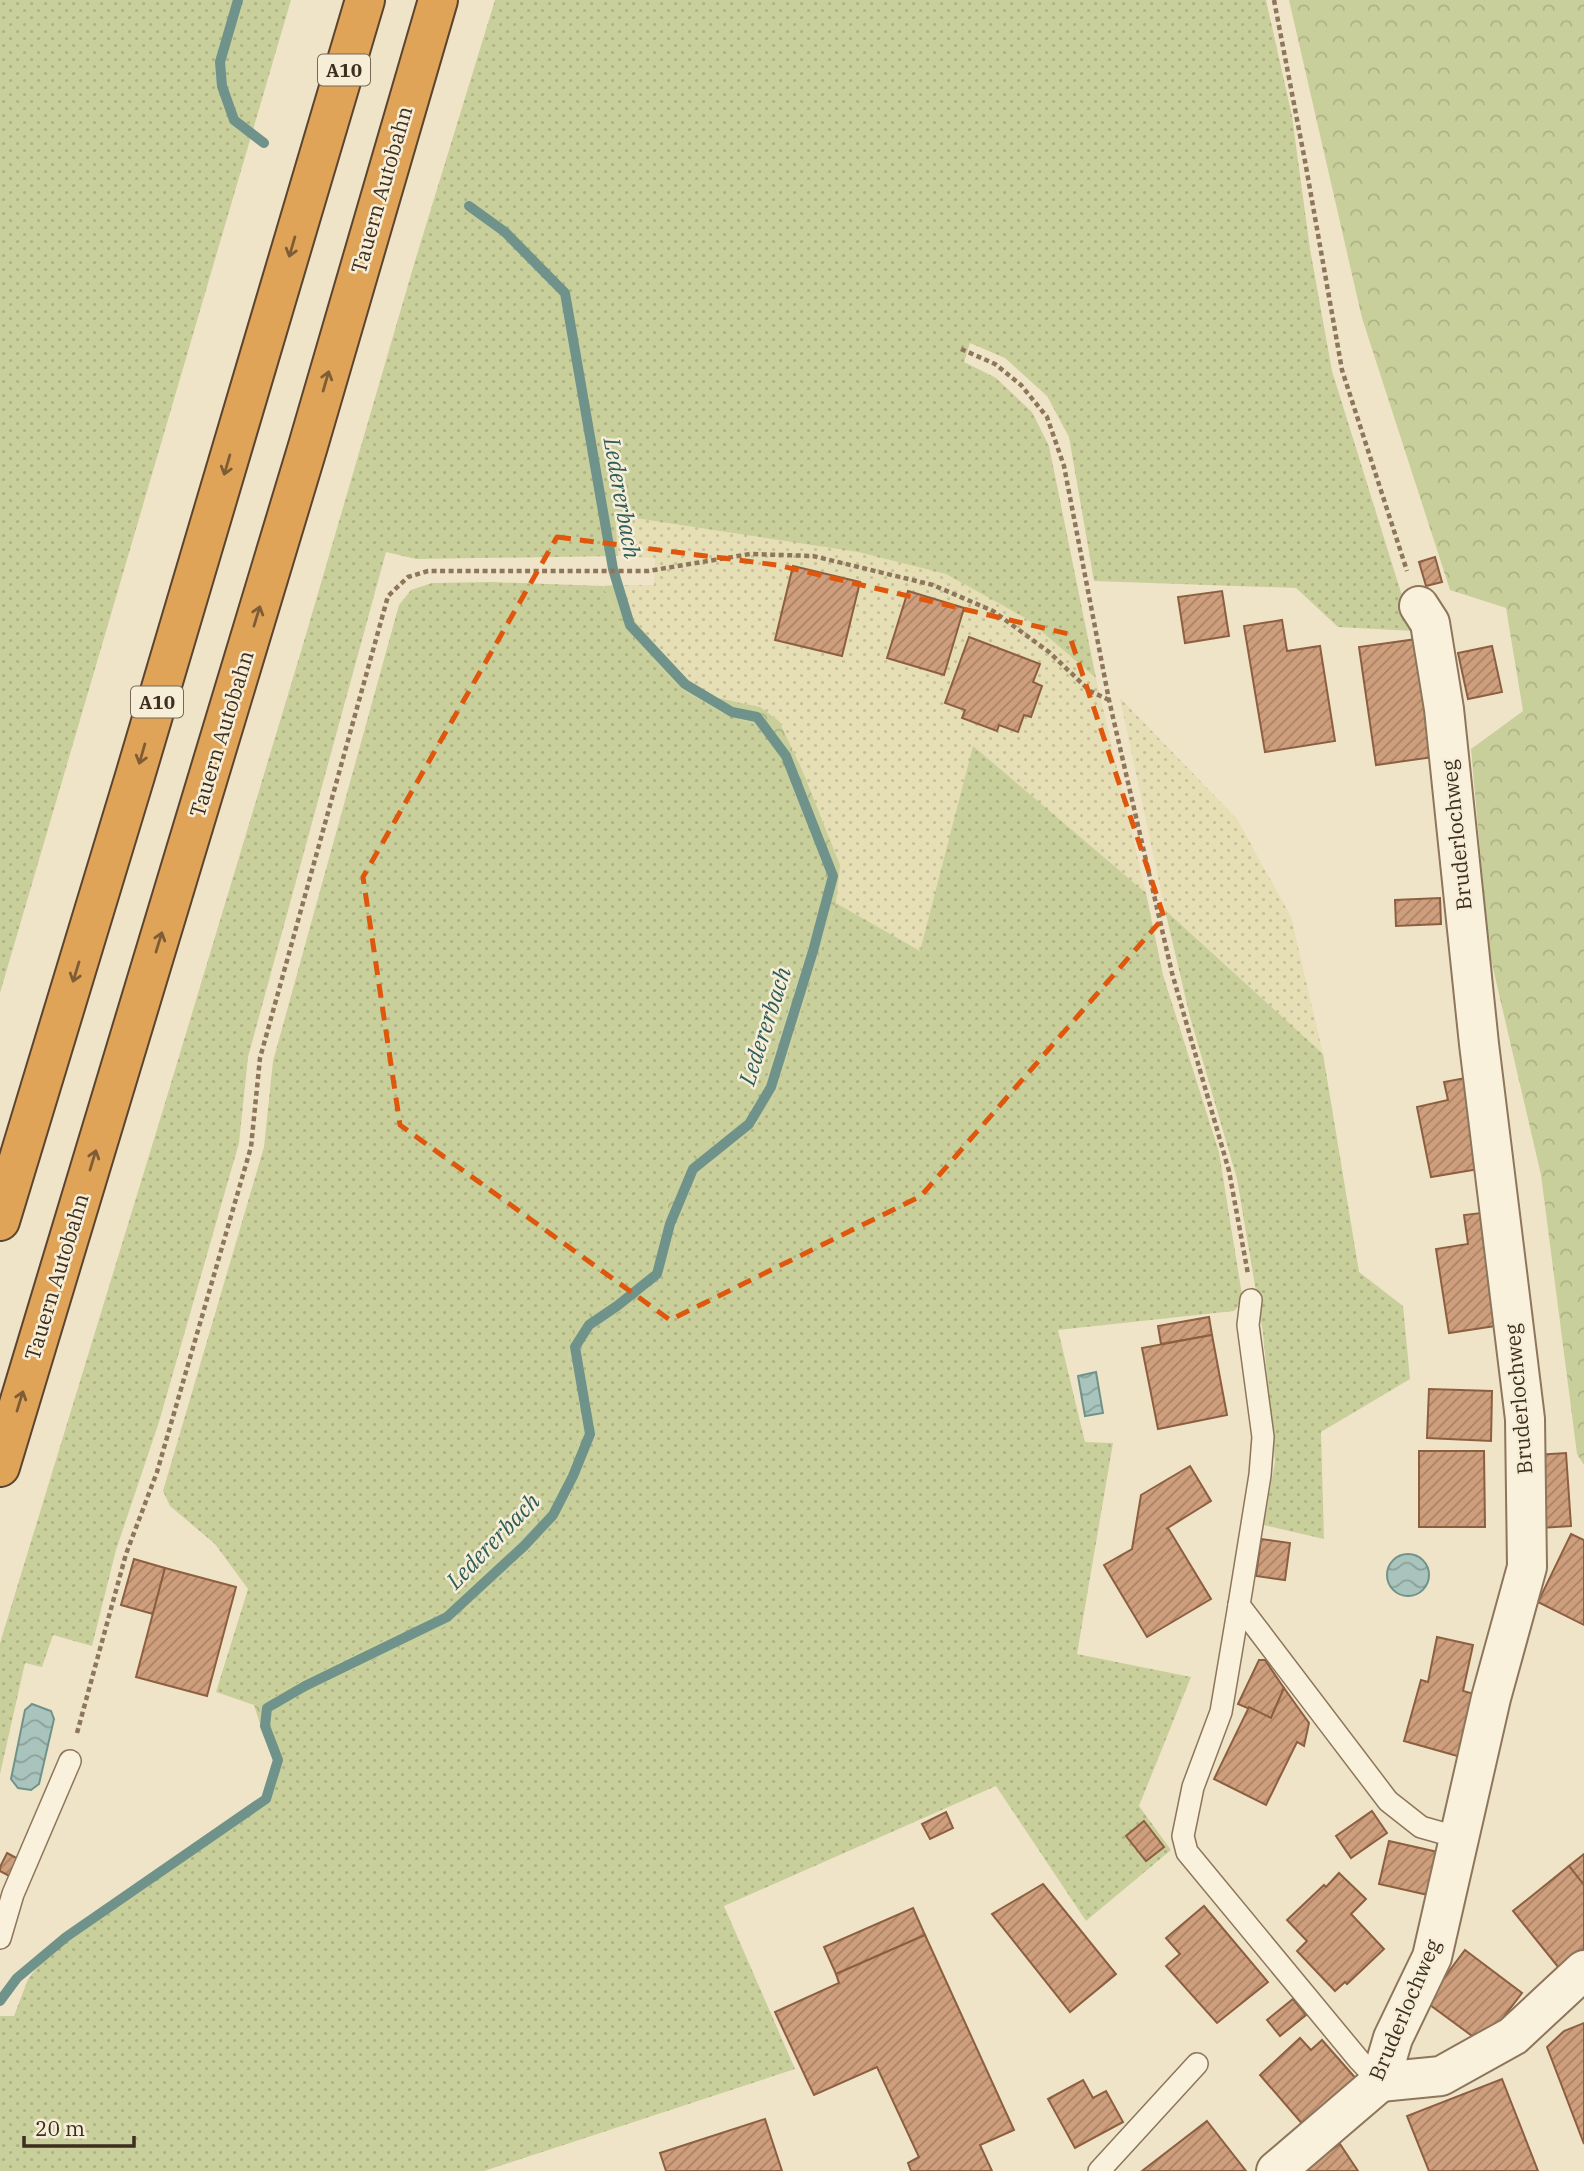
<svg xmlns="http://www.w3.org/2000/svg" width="1584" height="2171" font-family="'IBM Plex Serif',serif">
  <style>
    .farmland { fill: url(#farmland-dots) }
    .grass { fill: url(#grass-dots) }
    .forest { fill: url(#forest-crowns) }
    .water { fill: url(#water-waves); stroke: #6f938a; stroke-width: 2 }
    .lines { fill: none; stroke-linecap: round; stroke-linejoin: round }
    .stream { stroke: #6f938a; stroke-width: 10 }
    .building { fill: url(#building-hatch); stroke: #8d5f41; stroke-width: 2 }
    .lane-casing { stroke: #8d765c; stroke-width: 24 }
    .street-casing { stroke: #8d765c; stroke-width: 42 }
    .highway-casing { stroke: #5b4430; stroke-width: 42 }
    .path { stroke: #8d765c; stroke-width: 4.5; stroke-dasharray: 5 3.5; stroke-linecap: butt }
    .lane { stroke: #faf1dc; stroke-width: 21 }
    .street { stroke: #faf1dc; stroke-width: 38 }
    .highway { stroke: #e0a458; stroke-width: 38 }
    .oneway { stroke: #7e5d36 }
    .marked { fill: none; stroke: #df570d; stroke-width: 5; stroke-dasharray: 14 9; stroke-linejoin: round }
    .labels { text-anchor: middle; stroke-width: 5; stroke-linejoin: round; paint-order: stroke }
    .shield { fill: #f7eed8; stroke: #756857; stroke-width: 2 }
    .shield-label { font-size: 19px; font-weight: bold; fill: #3d2e20 }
    .street-label { font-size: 21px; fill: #3d2e20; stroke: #f7eed8 }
    .water-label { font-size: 23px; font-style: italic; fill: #2f5d5a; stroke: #f7eed8 }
  </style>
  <defs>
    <pattern id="farmland-dots" width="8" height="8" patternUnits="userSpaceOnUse" patternTransform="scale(1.75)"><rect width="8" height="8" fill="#e6deb5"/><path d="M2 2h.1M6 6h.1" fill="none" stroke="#c6bf9b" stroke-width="1.8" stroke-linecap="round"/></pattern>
    <pattern id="grass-dots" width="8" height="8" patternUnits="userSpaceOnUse" patternTransform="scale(1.75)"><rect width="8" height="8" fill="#c9cf9b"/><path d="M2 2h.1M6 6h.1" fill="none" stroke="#aeb285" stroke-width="1.8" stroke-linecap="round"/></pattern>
    <pattern id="forest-crowns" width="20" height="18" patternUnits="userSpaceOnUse" patternTransform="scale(1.75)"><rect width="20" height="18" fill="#c9cf9b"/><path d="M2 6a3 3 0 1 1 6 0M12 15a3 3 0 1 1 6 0" fill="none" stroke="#aeb285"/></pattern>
    <pattern id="water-waves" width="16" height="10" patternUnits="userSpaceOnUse" patternTransform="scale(1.75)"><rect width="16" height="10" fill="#a9c4bc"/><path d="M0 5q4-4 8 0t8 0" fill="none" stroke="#8ba098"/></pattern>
    <pattern id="building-hatch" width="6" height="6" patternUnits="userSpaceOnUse" patternTransform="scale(1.75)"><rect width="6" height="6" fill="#cf9f7d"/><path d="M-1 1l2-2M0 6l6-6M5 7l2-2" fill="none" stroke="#a98266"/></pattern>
  </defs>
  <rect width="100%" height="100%" fill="#f0e4c8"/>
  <!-- farmland -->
  <g class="farmland">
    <path d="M614,515l244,37 88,22 81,45 69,59 50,215 -173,-146 -53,204 -84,-48 4,-38 -37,-93 -24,-51 -19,-14 -51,-11 -26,-19 -50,-58 -18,-34h39l1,-27 -37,-2z"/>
    <path d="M1120,698l117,121 54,98 32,137 -158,-144z"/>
  </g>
  <!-- grass -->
  <g class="grass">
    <path d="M0,0h291l-291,993z"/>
    <path d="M495,0h771l26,116 18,133 22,122 81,260 -75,-4 -42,-39 -202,-7 -25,-144 -22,-41 -42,-38 -35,-15 -6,19 32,16 36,34 17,34 47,232 -69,-59 -81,-45 -88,-22 -243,-37 3,41 -202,3 -30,-7 -138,505 -9,86 -80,279 -43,128 -24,96 -39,-11 -11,32 -17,-4 -25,111v-131l162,-530 140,-465 113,-387z"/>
    <path d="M492,582l111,4 20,44 60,60 38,22 38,14 16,19 49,120v34l-64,201 -30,30 -35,23 -24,39 -9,33 -1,32 -16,25 -22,16 -31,13 -24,42 9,25 5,52 -17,51 -36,49 -79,78 -196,97 -38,-13 32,-103 -33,-45 -45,-38 -7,-15 101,-344 9,-86 126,-456 12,-15 21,-7z"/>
    <path d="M973,746l173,147 17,82 56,177 24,149 -9,10 -176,19 27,112 28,1 -36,211 114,23 -52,129 32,44 -85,71 -90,-135 -272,120 71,163 -311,102h-484v-155h14l14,-37 34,-43 207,-142 7,-26 -16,-44 7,-16 178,-80 97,-90 52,-111 -12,-68 -1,-25 68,-37 25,-41 2,-38 26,-50 19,-11 49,-48 66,-206 84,48z"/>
    <path d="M1165,910l158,144 36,218 44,34 7,73 -89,53 3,107 -61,-14 12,-63 -12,-129 -26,-154 -47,-162z"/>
  </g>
  <!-- forest -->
  <g class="forest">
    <path d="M1289,0h295v1465l-7,-11 -36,-279 -52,-224 -18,-202 52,-38 -17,-103 -56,-18 -88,-272z"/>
    <path d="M615,585l18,34 50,58 26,19 51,11 19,14 24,51 37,93 -4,38 -66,206 -49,48 -19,11 -26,50 -2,38 -25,41 -67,37v25l12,68 -17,58 -35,53 -97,90 -177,80 -8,16 -6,-19 196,-97 79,-78 36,-49 17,-51 -5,-52 -9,-25 5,-24 19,-18 31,-13 22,-16 16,-25 1,-32 9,-33 24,-39 35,-23 30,-30 64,-201v-34l-50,-120 -15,-19 -38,-14 -38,-22 -60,-60 -20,-44z"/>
  </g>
  <!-- water -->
  <g class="water">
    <path d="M1096,1372l7,41 -18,3 -7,-40z"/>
    <circle cx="1408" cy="1575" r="21"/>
    <path d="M32,1704l19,7 3,8 -15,65 -8,6 -13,-2 -7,-9 14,-69z"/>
  </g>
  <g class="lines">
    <!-- stream -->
    <g class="stream">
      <path d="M238,0l-18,62 2,24 12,34 30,23"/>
      <path d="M0,2001l17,-23 49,-41 200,-138 12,-39 -13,-34 2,-18 38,-22 142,-69 77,-71 29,-31 20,-39 17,-42 -15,-87 14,-22 28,-19 40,-32 13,-50 23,-55 56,-45 22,-37 42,-136 20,-75 -47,-120 -29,-39 -25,-5 -47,-28 -55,-59 -17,-56 -48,-276 -60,-61 -36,-26"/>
    </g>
  </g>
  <!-- building -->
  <g class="building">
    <path d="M1435,557l7,25 -16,4 -7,-24z"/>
    <path d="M793,566l67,16 -18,74 -67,-16z"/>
    <path d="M908,591l56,17 -20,67 -57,-17z"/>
    <path d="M1222,591l7,45 -44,7 -7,-46z"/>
    <path d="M1282,620l5,31 33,-5 15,95 -70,11 -21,-126z"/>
    <path d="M969,637l71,27 -7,18 9,4 -11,31 -7,-2 -6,17 -19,-7 -2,6 -35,-13 3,-8 -20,-7z"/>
    <path d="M1417,639l17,118 -58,8 -17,-118z"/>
    <path d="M1492,646l10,46 -34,7 -10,-46z"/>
    <path d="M1440,898l1,26 -45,2 -1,-26z"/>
    <path d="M1466,1078l19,90 -54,9 -14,-70 31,-7 -4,-18z"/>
    <path d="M1498,1211l11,113 -60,9 -13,-84 32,-5 -4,-29z"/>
    <path d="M1209,1317l3,18 -51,9 -3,-18z"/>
    <path d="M1212,1335l15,80 -69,14 -16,-81z"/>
    <path d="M1429,1389l63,2 -1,50 -64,-3z"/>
    <path d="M1419,1451h65l1,76h-66z"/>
    <path d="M1566,1453l5,73 -31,2 -5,-73z"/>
    <path d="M1190,1466l21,35 -45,28 2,-1 43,71 -64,38 -43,-72 28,-16 9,-54z"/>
    <path d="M1571,1534l13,6v85l-46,-23z"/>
    <path d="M1261,1539l29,4 -5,37 -29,-4z"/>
    <path d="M134,1559l31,9 -12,46 -32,-9z"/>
    <path d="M165,1568l71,19 -29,109 -71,-19z"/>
    <path d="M1437,1637l36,8 -10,46 15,4 -17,62 -57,-16 17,-61 7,2z"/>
    <path d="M1259,1660h6l19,28 -13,30 -33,-14z"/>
    <path d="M1284,1688l25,35 -5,23 -7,-4 -31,63 -52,-26 35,-72 22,11z"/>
    <path d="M1372,1811l15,22 -36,25 -15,-22z"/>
    <path d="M946,1812l7,16 -23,11 -8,-15z"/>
    <path d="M1144,1821l20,26 -18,14 -20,-25z"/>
    <path d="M1389,1841l49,11 -10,43 -49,-11z"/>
    <path d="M7,1853l13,7 -9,17 -11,-6v-4z"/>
    <path d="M1584,1854v28l-2,1 -13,-17z"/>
    <path d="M1569,1866l15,19v63l-25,20 -46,-57z"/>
    <path d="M1339,1873l27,26 -15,15 33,35 -37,35 -2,-2 -10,9 -38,-40 10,-10 -20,-21 37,-35 2,2z"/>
    <path d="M1043,1884l73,90 -46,38 -78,-98z"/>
    <path d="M1204,1906l64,76 -51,41 -51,-57 14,-12 -14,-16z"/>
    <path d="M913,1908l12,27 -89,39 -12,-27z"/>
    <path d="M925,1935l89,195 -34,15 12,26h-81l-3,-8 11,-6 -42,-90 -63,28 -39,-83 64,-29 -3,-9z"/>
    <path d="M1465,1950l57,43 -39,51 -57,-42z"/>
    <path d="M1293,1999l13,16 -26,21 -13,-16z"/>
    <path d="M1584,2023v121l-37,-97 17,-16z"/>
    <path d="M1300,2038l11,12 11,-10 36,41 -53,46 -45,-52z"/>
    <path d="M1502,2079l36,92h-109l-22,-55z"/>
    <path d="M1083,2080l10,18 13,-7 17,31 -48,26 -27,-49z"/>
    <path d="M765,2119l17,52h-116l-6,-18z"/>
    <path d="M1207,2121l39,50h-104z"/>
    <path d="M1340,2144l18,27h-57z"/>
  </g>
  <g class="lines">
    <!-- lane casing -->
    <g class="lane-casing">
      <g id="lane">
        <path d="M1251,1300l-3,25 15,112 -3,38 -21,130 149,196 33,26 39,11"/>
        <path d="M1239,1605l-18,107 -28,75 -10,49 4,16 172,208 21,22"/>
        <path d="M0,1938l13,-44 57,-133"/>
        <path d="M1099,2171l98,-107"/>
      </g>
    </g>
    <!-- street casing -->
    <g class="street-casing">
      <g id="street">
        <path d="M1380,2082l61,-6 72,-40 71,-66"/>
        <path d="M1276,2171l104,-89 13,-44 39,-81 59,-259 36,-131 -2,-148 -46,-375 -35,-335 -14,-86 -11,-17"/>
      </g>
    </g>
    <!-- highway casing -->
    <g class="highway-casing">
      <g id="highway">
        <path d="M0,1221l135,-445 230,-776"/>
        <path d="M0,1467l308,-1021 130,-446"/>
      </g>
    </g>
    <!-- path -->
    <g class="path">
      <path d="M1274,0l31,161 37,209 65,201"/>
      <path d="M961,349l34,15 26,21 26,32 17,49 45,234 63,273 57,198 19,103"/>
      <path d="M77,1733l49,-179 31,-82 94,-325 9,-89 128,-462 20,-19 20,-6h220l102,-17 63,2 120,29 60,26 56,41 41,39 19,9"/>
    </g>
    <!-- lane -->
    <use href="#lane" class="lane"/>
    <!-- street -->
    <use href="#street" class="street"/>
    <!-- highway -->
    <use href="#highway" class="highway"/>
  </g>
  <!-- one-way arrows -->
  <defs><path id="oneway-shaft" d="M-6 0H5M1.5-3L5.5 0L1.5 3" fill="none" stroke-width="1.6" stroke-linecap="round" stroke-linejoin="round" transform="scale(1.75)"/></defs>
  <g class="oneway">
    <use href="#oneway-shaft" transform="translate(292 247) rotate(106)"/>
    <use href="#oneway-shaft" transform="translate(326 381) rotate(-74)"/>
    <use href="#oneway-shaft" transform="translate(227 465) rotate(106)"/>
    <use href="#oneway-shaft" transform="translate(257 616) rotate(-73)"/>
    <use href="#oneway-shaft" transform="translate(142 754) rotate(106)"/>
    <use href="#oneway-shaft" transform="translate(159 942) rotate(-73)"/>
    <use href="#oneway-shaft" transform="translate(76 972) rotate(107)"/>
    <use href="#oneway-shaft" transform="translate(93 1160) rotate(-73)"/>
    <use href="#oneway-shaft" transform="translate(20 1401) rotate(-73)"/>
  </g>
  <!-- marked area -->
  <path class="marked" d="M557,537l220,28 292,69 95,283 -243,279 -251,124 -270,-195 -37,-248z"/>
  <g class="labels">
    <!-- shield labels -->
    <g class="shield">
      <rect x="318" y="54.5" width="52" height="31" rx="5"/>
      <rect x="131" y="686.5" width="52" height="31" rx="5"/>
    </g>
    <g class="shield-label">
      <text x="344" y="77">A10</text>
      <text x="157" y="709">A10</text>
    </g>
    <!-- street labels -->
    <g class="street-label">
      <text transform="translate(382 190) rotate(-74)" y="7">Tauern Autobahn</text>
      <text transform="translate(222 734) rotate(-73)" y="7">Tauern Autobahn</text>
      <text transform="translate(1457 835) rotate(-96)" y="7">Bruderlochweg</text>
      <text transform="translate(57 1277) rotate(-73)" y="7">Tauern Autobahn</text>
      <text transform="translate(1519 1399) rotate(-95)" y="7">Bruderlochweg</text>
      <text transform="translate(1405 2010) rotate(-67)" y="7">Bruderlochweg</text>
    </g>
    <!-- water labels -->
    <g class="water-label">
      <text transform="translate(622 498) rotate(80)" y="8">Ledererbach</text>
      <text transform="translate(765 1026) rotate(-72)" y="8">Ledererbach</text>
      <text transform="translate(493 1541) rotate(-46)" y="8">Ledererbach</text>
    </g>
  </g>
  <!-- scale -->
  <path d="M24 2136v10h110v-10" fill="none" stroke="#3d2e20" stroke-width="3.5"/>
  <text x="35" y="2136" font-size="21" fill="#3d2e20" stroke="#f7eed8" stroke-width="5" paint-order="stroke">20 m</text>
</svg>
